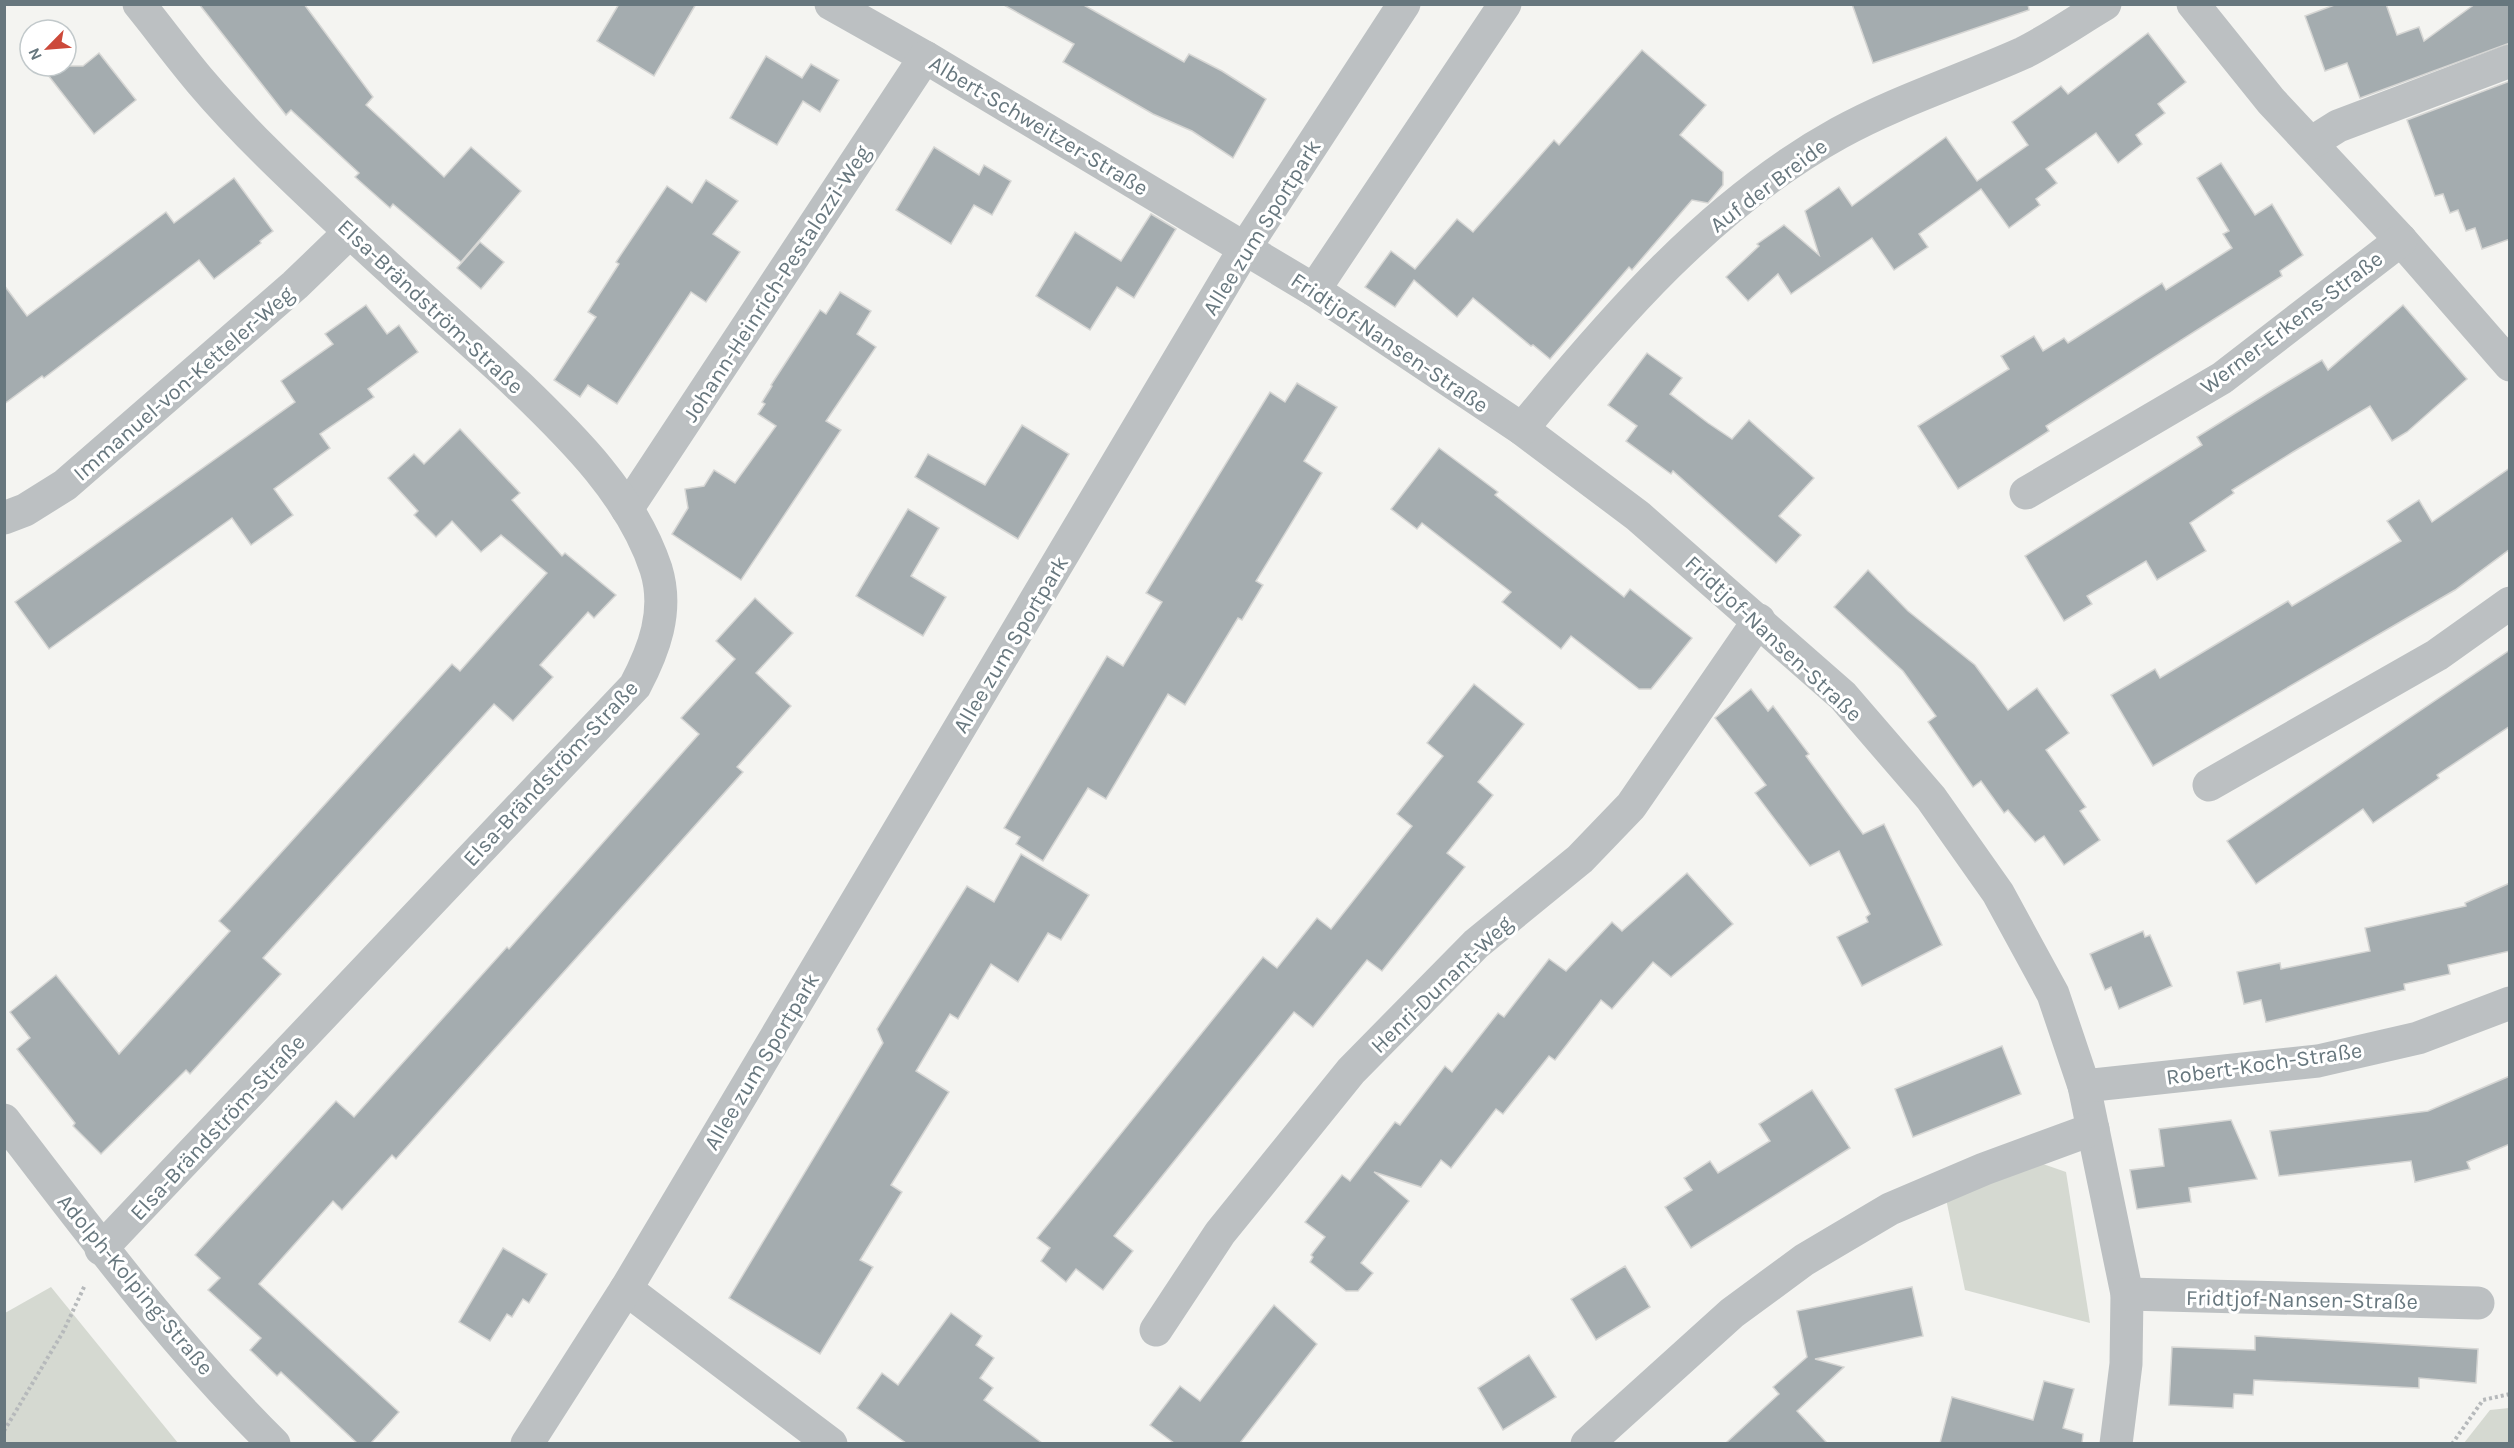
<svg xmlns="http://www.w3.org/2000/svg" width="2514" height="1448" font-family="Karla,sans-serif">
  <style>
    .green { fill: #d5d9d1 }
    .building { fill: #a4acaf; stroke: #d6d6d4; stroke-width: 1.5 }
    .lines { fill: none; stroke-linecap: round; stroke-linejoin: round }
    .path { stroke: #b6b9bb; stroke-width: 4; stroke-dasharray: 3 3; stroke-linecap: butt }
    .minor { stroke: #bcc0c2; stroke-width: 33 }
    .labels { text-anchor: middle; stroke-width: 6; stroke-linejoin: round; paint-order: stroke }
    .street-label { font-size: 22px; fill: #67777e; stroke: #fff }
  </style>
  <rect width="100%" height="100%" fill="#f4f4f1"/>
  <!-- green -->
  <g class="green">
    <path d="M2043,1164l23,8 24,151 -125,-33 -20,-96z"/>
    <path d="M51,1287l127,156h-173v-130z"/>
    <path d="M2509,1408v35h-45l26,-33z"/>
  </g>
  <!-- building -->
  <g class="building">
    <path d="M199,4h105l69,93 -7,8 78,72 27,-30 50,44 -60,71 -68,-58 -3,4 -35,-31 4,-4 -68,-63 -5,5z"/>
    <path d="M619,4h77l-42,72 -57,-35z"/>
    <path d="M1002,4h80l102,58 5,-8 33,17 44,28 -33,59 -41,-27 -39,-17 -90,-52 11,-18z"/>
    <path d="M1852,4h176l1,6 -156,53z"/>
    <path d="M2337,4h49l11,31 22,-8 5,14 51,-37h35v39l-150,55 -13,-35 -22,8 -20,-55z"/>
    <path d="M2148,33l38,49 -28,22 7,9 -29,22 6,9 -24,19 -22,-30 -50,36 11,14 -21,16 4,6 -31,23 -28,-39 -62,45 9,13 -34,23 -22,-32 -81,56 -13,-20 -30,27 -22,-24 33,-31 -2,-2 27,-19 35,30 -14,-44 34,-24 13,19 94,-69 31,44 51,-36 -16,-23 49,-36 7,8z"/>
    <path d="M1642,50l64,55 -26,30 43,37v13l-15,18 -16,-3 -60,70 -3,-3 -79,92 -17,-14 -2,1 -58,-48 -16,19 -43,-37 -19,27 -30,-20 26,-36 24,18 42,-50 16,13 81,-92 5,5z"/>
    <path d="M99,53l37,47 -42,34 -53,-68h42z"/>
    <path d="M766,56l36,22 9,-14 28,16 -19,32 -17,-11 -26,44 -47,-27z"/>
    <path d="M2510,81v158l-28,10 -7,-21 -9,3 -8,-21 -8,3 -7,-19 -8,2 -28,-76z"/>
    <path d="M934,147l45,28 5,-10 27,16 -19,34 -18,-10 -23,39 -55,-34z"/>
    <path d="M2221,163l34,52 17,-11 31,51 -23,16 2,5 -236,150 3,5 -91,58 -40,-63 91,-57 -8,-13 33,-20 9,15 21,-13 4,5 94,-60 4,7 66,-42 -9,-14 6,-3 -32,-53z"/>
    <path d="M234,178l39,53 -13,10 1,2 -47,36 -15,-19 -155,118 -2,-2 -38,28v-119l23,31 139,-104 8,11z"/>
    <path d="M706,180l32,21 -25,33 27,18 -34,50 -15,-10 -74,112 -29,-19 -8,12 -26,-17 42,-63 -8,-5 31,-48 -3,-2 51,-76 25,17z"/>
    <path d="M1151,214l25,15 -42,69 -17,-11 -27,43 -54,-34 39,-64 46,29z"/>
    <path d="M480,242l24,20 -23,27 -24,-21z"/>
    <path d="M840,292l31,19 -14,23 19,13 -50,74 15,9 -100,150 -69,-46 16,-26 -3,-19 19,-3 10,-16 21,13 41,-57 -18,-12 7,-10 -3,-2 10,-16 -1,-1 49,-75 6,4z"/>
    <path d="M366,305l21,29 12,-9 19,27 -50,37 6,8 -54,37 10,14 -56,41 19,26 -42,30 -19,-27 -183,131 -34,-47 280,-200 -14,-21 52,-37 -8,-10z"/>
    <path d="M2403,305l64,74 -60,53 -15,9 -22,-35 -77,46 -61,38 2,3 -44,30 16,28 -49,29 -11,-19 -59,35 5,8 -28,17 -39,-65 177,-111 -5,-8 77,-48 48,-29 6,10z"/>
    <path d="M1647,353l35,25 -12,16 38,29 24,16 17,-19 65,58 -35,38 22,19 -25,28 -103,-92 -2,3 -45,-33 11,-15 -29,-21z"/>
    <path d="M1297,383l40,24 -33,54 18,12 -66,108 7,4 -21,35 -4,-2 -53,87 -17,-11 -62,105 -18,-11 -45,73 -27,-17 4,-7 -16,-9 103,-172 16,10 39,-64 -16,-9 124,-201 15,10z"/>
    <path d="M1022,425l47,29 -51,85 -103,-62 13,-23 57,31z"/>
    <path d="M460,429l60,64 -8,7 50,56 3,-3 51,42 -22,23 -6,-6 -48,53 13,12 -40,44 -19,-17 -231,254 18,16 -91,100 -4,-4 -85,84 -28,-28 2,-3 -58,-74 13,-11 -20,-26 46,-37 63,79 111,-123 -11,-10 12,-13 221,-244 8,7 87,-98 -46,-38 -20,17 -29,-31 -16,16 -22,-22 4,-4 -30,-33 26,-24 10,10z"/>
    <path d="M1439,448l59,44 -3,3 129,102 6,-8 62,49 -41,51h-12l-68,-53 -10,13 -59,-47 9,-10 -89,-69 -5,6 -26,-20z"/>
    <path d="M2510,468v81l-55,41 -302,176 -42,-71 44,-26 5,9 128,-77 4,5 109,-65 -14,-20 32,-21 13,22z"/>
    <path d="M908,509l31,19 -28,48 35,21 -23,39 -67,-40z"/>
    <path d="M1868,570l40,41 67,54 33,45 29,-22 32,45 -23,17 40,57 -6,4 20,29 -36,25 -20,-29 -9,6 -27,-32 -4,3 -23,-32 -8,6 -45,-65 8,-6 -33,-45 -69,-64z"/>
    <path d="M755,598l38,35 -37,40 35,33 -54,61 6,5 -347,387 -4,-4 -50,55 -9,-9 -74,83 140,128 -28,31h-14l-76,-71 -4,4 -27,-26 11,-12 -53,-48 12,-12 -25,-23 141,-154 18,16 153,-170 2,2 190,-215 -18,-16 54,-59 -19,-18z"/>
    <path d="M2510,650v76l-73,49 2,3 -66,45 -10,-14 -107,75 -29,-43z"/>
    <path d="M1474,684l50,40 -46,58 15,13 -46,58 18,14 -83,104 -15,-11 -54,67 -19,-15 -180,224 19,15 -30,39 -27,-21 -10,13 -25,-21 9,-13 -13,-10 226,-281 14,11 40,-50 14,11 81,-103 -15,-12 46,-58 -16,-13z"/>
    <path d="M1751,689l17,22 5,-5 36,48 -3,2 57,78 21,-10 58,121 -80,41 -25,-49 31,-15 -2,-5 4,-3 -31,-63 -29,15 -55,-73 11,-8 -51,-67z"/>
    <path d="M1021,854l68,41 -28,45 -13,-7 -30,49 -27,-18 -33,55 -8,-5 -34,57 33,21 -58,93 11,7 -42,68 13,7 -53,87 -91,-56 154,-255 -6,-14 90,-143 27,16z"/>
    <path d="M1687,873l46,51 -62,53 -18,-15 -41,47 -11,-9 -46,60 -6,-4 -46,58 -7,-5 -45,59 -10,-8 -20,27 -47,-15 35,29 -48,62 12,10 -15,18h-12l-36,-29 3,-5 -2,-2 14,-18 -20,-15 37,-47 8,6 45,-59 5,3 45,-59 7,6 46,-59 6,4 45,-58 17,12 46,-49 10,9z"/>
    <path d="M2510,883v68l-62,14 2,9 -46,10 1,6 -139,32 -5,-22 -17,4 -7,-32 43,-9 1,6 89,-18 -5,-23 101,-22 -1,-3z"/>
    <path d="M2143,931l2,6 5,-2 22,51 -53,23 -8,-22 -6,3 -15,-36z"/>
    <path d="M2002,1046l19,48 -108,43 -18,-48z"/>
    <path d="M2510,1076v68l-43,18 3,7 -55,13 -4,-21 -132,15 -9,-45 158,-20z"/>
    <path d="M1812,1090l38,58 -159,100 -26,-41 27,-17 -8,-12 26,-17 8,12 52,-32 -11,-17z"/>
    <path d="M2231,1120l26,59 -68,9 2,14 -54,7 -7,-39 34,-4 -5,-37z"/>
    <path d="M503,1248l44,26 -18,29 -6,-4 -11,18 -5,-3 -17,27 -31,-19z"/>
    <path d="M1625,1266l25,41 -54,33 -25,-41z"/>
    <path d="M1912,1287l11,49 -108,23 29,8 -47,44 30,32h-101l53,-49 -6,-7 34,-30 -10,-46z"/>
    <path d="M1274,1305l43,39 -77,99h-66l-24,-18 30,-39 20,15z"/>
    <path d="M951,1313l31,23 -6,9 18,13 -14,20 13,10 -9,12 58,43h-136l-49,-35 25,-35 16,12z"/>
    <path d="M2255,1336l223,13 -2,34 -57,-5v10l-165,-8 -1,15 -19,-1 -1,14 -64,-3 3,-58 83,3z"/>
    <path d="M1529,1355l27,42 -53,33 -25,-42z"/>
    <path d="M2044,1381l30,8 -11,39 20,6 -1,9h-142l12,-46 81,23z"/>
  </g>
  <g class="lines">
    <!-- path -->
    <g class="path">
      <path d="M4,1431l59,-99 22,-47"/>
      <path d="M2452,1444l31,-44 27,-6"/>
    </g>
    <!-- minor -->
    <g class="minor">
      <path d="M831,4l94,53 389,233 208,139 116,87 205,180 88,102 67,95 55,101 31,92 43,208 -1,70 -10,80"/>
      <path d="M2193,4l78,97 130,139 109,125"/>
      <path d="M2311,143l27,-17 172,-65"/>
      <path d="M1314,290l191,-286"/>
      <path d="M1522,429c91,-111 190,-226 317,-296 58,-32 124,-53 184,-80 28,-14 55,-33 82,-49"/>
      <path d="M2026,493l196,-115 179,-138"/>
      <path d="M627,509l298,-452"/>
      <path d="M4,518l21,-8 40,-25 230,-200 55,-53"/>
      <path d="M2209,785l228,-130 73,-52"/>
      <path d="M2084,1086l234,-25 100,-23 92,-35"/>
      <path d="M4,1120c85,111 170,225 270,324"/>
      <path d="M101,1249l534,-563c19,-36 34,-75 21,-117 -24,-73 -83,-131 -137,-183 -56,-53 -115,-103 -171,-156 -50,-47 -102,-95 -147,-148 -21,-25 -41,-52 -62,-78"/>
      <path d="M626,1289l205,155"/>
      <path d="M2127,1294l351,9"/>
      <path d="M1156,1330l64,-97 131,-162 125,-127 104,-85 51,-53 128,-186"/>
      <path d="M527,1444l99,-155 619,-1041 159,-244"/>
      <path d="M1587,1444l145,-131 72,-53 86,-51 94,-40 109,-40"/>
    </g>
  </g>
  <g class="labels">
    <!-- street labels -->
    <g class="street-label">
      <text transform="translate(1039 125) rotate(31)" y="8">Albert-Schweitzer-Straße</text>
      <text transform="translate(1768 185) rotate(-37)" y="8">Auf der Breide</text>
      <text transform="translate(1261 227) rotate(-58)" y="8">Allee zum Sportpark</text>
      <text transform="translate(776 283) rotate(-57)" y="8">Johann-Heinrich-Pestalozzi-Weg</text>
      <text transform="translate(431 306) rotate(43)" y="8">Elsa-Brändström-Straße</text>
      <text transform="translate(2291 322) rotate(-37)" y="8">Werner-Erkens-Straße</text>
      <text transform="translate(1390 342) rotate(34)" y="8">Fridtjof-Nansen-Straße</text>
      <text transform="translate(183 383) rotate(-41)" y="8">Immanuel-von-Ketteler-Weg</text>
      <text transform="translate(1774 638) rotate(43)" y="8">Fridtjof-Nansen-Straße</text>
      <text transform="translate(1010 644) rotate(-59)" y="8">Allee zum Sportpark</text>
      <text transform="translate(550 773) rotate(-47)" y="8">Elsa-Brändström-Straße</text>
      <text transform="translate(1441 984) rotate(-44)" y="8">Henri-Dunant-Weg</text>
      <text transform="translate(761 1061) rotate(-59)" y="8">Allee zum Sportpark</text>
      <text transform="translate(2264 1063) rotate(-8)" y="8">Robert-Koch-Straße</text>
      <text transform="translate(217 1127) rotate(-47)" y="8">Elsa-Brändström-Straße</text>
      <text transform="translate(136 1284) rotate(50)" y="8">Adolph-Kolping-Straße</text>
      <text transform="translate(2302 1299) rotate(1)" y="8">Fridtjof-Nansen-Straße</text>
    </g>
  </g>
  <!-- border -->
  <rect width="2514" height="1448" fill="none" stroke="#67777e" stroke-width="12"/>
  <!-- north arrow -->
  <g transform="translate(48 48) rotate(245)"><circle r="28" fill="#ffffff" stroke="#c2c9cb" stroke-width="1.5"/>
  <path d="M0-4.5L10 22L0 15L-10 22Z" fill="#cc493a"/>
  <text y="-9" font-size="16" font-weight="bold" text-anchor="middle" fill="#67777e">N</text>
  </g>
</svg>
